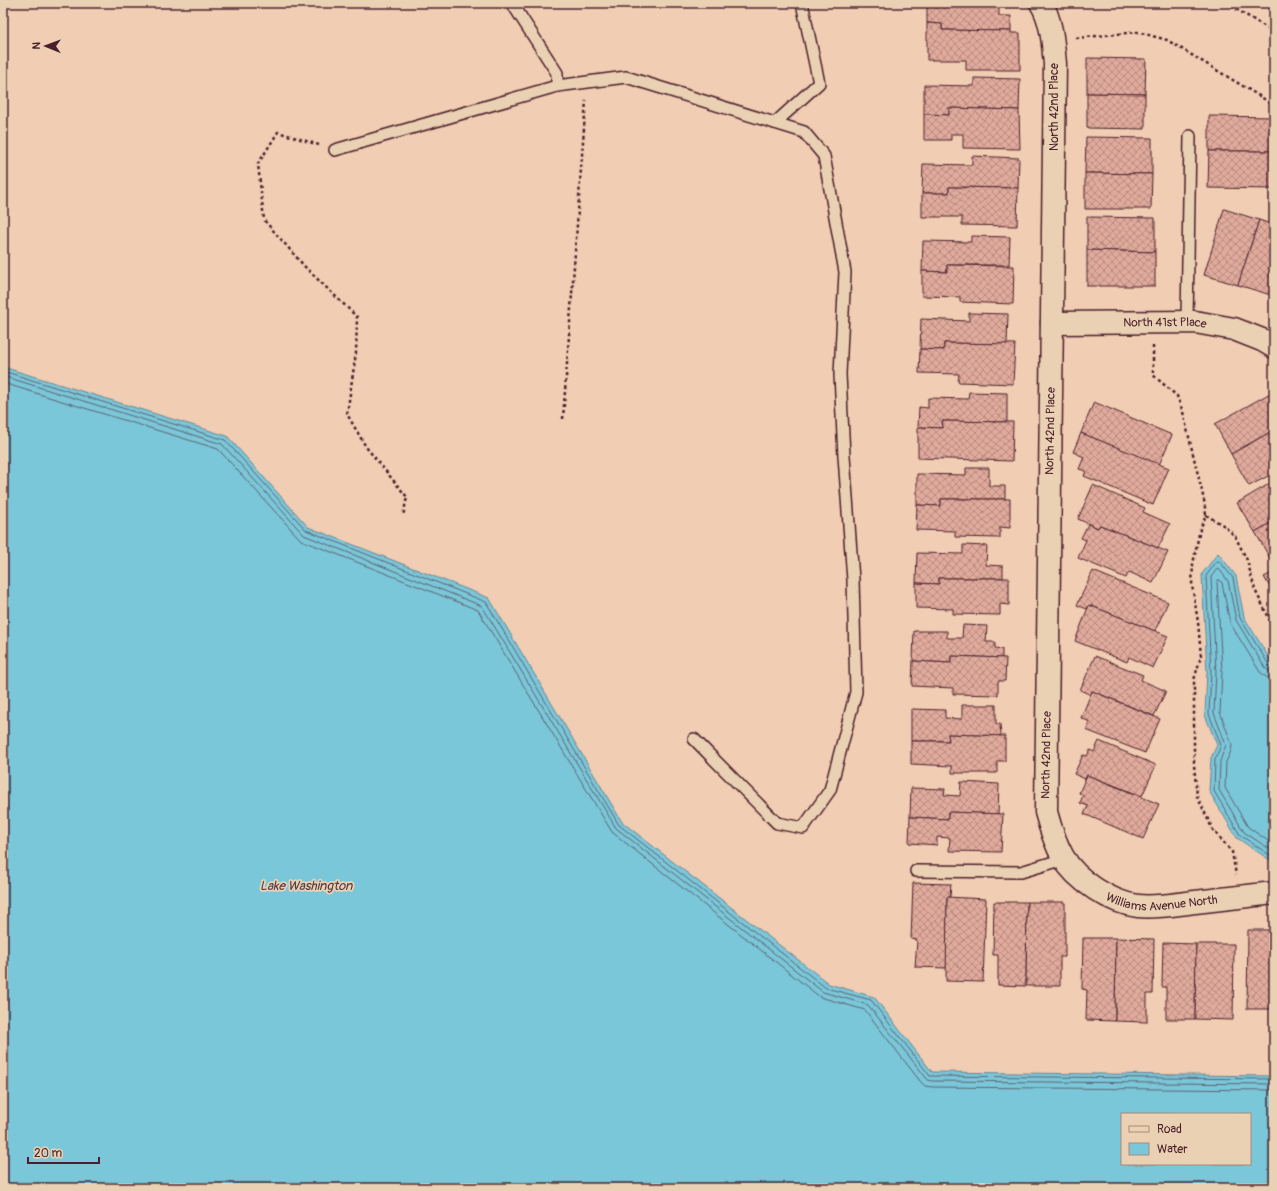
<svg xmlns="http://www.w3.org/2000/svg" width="1277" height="1191" font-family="Pangolin,sans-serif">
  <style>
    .water { fill: #7ac7d9; stroke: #678493; fill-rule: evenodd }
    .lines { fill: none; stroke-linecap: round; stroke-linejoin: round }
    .shore { stroke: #5d6271; stroke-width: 1 }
    .building { fill: url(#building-cross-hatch); stroke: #4a1f2b }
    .lane-casing { stroke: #4a1f2b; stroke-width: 14 }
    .street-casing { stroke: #4a1f2b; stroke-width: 25 }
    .path { stroke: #4a1f2b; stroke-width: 2.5; stroke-dasharray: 3 3; stroke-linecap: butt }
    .lane { stroke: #ebd1b3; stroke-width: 11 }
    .street { stroke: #ebd1b3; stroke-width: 22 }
    .labels { text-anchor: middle; stroke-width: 3.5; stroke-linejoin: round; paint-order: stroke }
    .street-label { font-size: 12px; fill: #4a1f2b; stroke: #ebd1b3 }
    .water-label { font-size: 13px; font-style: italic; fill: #513845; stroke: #ebd1b3 }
  </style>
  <defs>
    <pattern id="building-cross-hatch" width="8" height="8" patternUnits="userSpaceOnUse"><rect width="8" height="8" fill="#e0aa9c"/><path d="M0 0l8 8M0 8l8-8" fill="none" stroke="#b88a7f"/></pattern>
  </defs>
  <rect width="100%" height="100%" fill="#f0cdb3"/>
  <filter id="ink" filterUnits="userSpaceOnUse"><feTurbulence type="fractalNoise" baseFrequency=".025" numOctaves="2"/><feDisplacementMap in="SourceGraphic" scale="8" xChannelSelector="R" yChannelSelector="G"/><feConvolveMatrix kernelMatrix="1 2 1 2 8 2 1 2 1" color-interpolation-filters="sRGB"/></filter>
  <g filter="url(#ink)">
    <!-- water -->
    <g class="water">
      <path d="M3,367l224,69 81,91 181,71 133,224 207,162 45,13 58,75 342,4v112h-1271zM1122,1114h128v50h-128z"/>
      <path d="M1218,553l18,23 8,41 30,49v196h-1l-36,-24 -28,-47 2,-33 6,-13 -12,-30 2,-43 -5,-98z"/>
    </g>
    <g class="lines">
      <!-- shore -->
      <g class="shore">
        <path d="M3,371l222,69 81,90 180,72 133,223 207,163 45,12 59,76 344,3"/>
        <path d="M3,376l219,68 82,91 178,71 134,222 207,164 45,13 60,75 4,1 342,3"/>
        <path d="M3,383l215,66 83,91 177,70 134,222 208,165 45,13 55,71 5,5 7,1 342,3"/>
        <path d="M1274,667l-5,-2 -29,-47 -7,-40 -13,-16 -3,-1 -11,15 5,96 -2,42 12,31 -6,15 -1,31 26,44 34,23"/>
        <path d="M1274,672l-5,-1 -4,-3 -29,-48 -8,-39 -8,-11 -3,-1 -6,8 5,95 -2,41 12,32 -6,16 -1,29 25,42 30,20"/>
        <path d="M1274,678l-8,-1 -6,-5 -30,-49 -8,-40 -2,-3h-2l-1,2 5,90 -2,40 12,33 -1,6 -5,11 -1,26 23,39 26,18"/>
      </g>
    </g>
    <!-- building -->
    <g class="building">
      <path d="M927,3h72v13h12v15l-69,-1v-6l-15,-1z"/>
      <path d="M927,23l15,1v6l69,1v2h9v37h-54v-10h-39z"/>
      <path d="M1087,58l59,1 -1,35 -58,-1z"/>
      <path d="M974,78l46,1 -1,31 -70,-2v7l-25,-1v-29l50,1z"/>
      <path d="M1087,93l58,1v35l-58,-1z"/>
      <path d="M949,108l70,2 1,39 -57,-1v-14h-12v6h-27v-26l25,1z"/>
      <path d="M1209,116l65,1v34h-65z"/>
      <path d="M1086,137l66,1v36l-67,-1z"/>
      <path d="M1209,151h65v38l-66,-1z"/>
      <path d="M972,156l47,2 -1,30 -69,-1v6h-27l1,-29 49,1z"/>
      <path d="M1085,173l67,1 -1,35h-66z"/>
      <path d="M949,187l69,1 -1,38 -55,-1v-8h-40v-24h27z"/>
      <path d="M1224,209l35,11 -21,65 -34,-10z"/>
      <path d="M1087,217l68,1v34l-68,-2z"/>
      <path d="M1259,220l15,5v62l-3,8 -33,-10z"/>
      <path d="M971,236l39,1 -1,28h-62v7l-25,-1 1,-30 48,1z"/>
      <path d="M1087,250l68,2v34h-68z"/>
      <path d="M947,265l67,1 -1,38 -53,-2v-5l-38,-1v-25l25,1z"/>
      <path d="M969,313l39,1 -1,30 -63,-1v7l-24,-1 1,-30 48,2z"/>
      <path d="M944,343l71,1 -2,40 -55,-2 1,-8 -40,-1 1,-24 24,1z"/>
      <path d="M1274,391v39l-43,24 -16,-30z"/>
      <path d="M969,392l38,1v29l-65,-1 1,7 -25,-1 1,-20 9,1v-10l40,1z"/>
      <path d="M1094,402l78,33 -13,30 -78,-32z"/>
      <path d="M942,421l71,1 -1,39 -94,-3v-31l25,1z"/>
      <path d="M1274,430v43l-25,13 -18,-32z"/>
      <path d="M1081,433l88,35 -16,37 -69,-29 2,-5 -7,-2 5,-12 -11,-5z"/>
      <path d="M966,468h23v18h16v13h-64v7l-24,-1v-31l49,1z"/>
      <path d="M1274,481v40l-19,11 -18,-29z"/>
      <path d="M1093,485l52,23 -2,4 27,12 -12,24 -58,-23 -2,3 -20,-9z"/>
      <path d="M941,499h69v29l-10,-1v11l-45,-1v-6l-39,-1 1,-25 24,1z"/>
      <path d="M1274,521v44l-19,-33z"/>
      <path d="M1088,524l10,4 2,-3 68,27 -15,31 -24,-11 -3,6 -48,-20 8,-18 -5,-2z"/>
      <path d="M963,545l24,1 -1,19 17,1v12h-64v6l-23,-1 1,-30 46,1z"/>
      <path d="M1093,571l75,31 -13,29 -66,-26 -2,4 -10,-4z"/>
      <path d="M1274,572v22l-10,-17z"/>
      <path d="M939,578h70v27l-9,-1v11l-47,-1v-5l-37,-1v-25l23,1z"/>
      <path d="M1089,605l79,31 -15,32 -24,-11 -2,5 -52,-21z"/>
      <path d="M963,625l24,1 -1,16h9v6l7,1v9l-51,-2v7l-38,-2 1,-30h33v7h15z"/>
      <path d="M951,656l55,2 -1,23h-7v14l-45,-1v-6l-41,-2 1,-25 38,2z"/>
      <path d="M1095,656l48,19 -2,5 25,11 -12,25 -62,-25 -1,4 -11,-5z"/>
      <path d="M1092,691l68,28 -15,34 -59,-23 4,-8 -9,-4z"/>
      <path d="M962,705h34v19h4l1,12 -53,-2 1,7h-38v-32l34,1v8l17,1z"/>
      <path d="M948,734l57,2v25h-8v12h-45v-7l-41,-2v-23h38z"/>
      <path d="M1099,741l57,24 -14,31 -55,-21 -2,4 -11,-5 9,-19 4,1 3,-6 4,2z"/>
      <path d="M1087,775l72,29 -16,35 -59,-25 4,-8 -8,-3 3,-8 -4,-2z"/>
      <path d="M961,782l38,2 -1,30 -50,-2v7l-38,-2 1,-29 34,1 -1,6 16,1z"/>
      <path d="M948,812l55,2 -2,38 -52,-1 1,-13 -13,-1v8l-28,-2 1,-26 38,2z"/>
      <path d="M913,883l38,1 -1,13h-3v71l-32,-1 2,-27 -6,-1z"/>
      <path d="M947,897l39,2 -3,83 -37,-1z"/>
      <path d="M994,902h33l-1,84 -28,-1v-30h-5z"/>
      <path d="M1027,902h38v55h-5v29h-34z"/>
      <path d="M1248,930h26v79h-27z"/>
      <path d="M1083,938h33l-1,83 -29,-1 1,-30 -5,-1z"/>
      <path d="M1116,938l38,1 -1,55h-6v28l-32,-1z"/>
      <path d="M1163,943l33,1 -1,75h-29v-32h-4z"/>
      <path d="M1196,944h38l-1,76 -38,-1z"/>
    </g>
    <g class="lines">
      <!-- lane casing -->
      <g class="lane-casing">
        <g id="lane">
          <path d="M512,3l45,70v13"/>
          <path d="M775,123l44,-40 -17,-80"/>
          <path d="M335,150l222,-64 69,-9 178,55 20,24 21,116 -5,102 4,82 9,124 3,112 -26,98 -27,38 -26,-5 -83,-84"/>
          <path d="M1187,322l3,-186"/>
          <path d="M916,871l105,1 43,-13"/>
        </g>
      </g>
      <!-- street casing -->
      <g class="street-casing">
        <g id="street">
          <path id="s1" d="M1041,3c11,18 12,41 14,61l-9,748c4,15 9,31 17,45 13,23 48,46 75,49 19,2 38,-2 57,-4 26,-3 53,-6 79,-9"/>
          <path id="s2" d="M1052,323l143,-1 39,7 28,11 12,7"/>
        </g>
      </g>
      <!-- path -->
      <g class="path">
        <path d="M1226,3l48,29"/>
        <path d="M1076,38l62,-6 29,8 107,65"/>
        <path d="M319,145l-41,-13 -20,32 6,56 42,48 51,49 -1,36 -9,61 19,33 41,50 -4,19"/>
        <path d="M1153,346v29l24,21 6,16 21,88 2,15 -6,14 -7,35 -1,21 6,37 3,34 -7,24v85l3,31 16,34 19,22 4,23"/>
        <path d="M563,419l23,-319"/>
        <path d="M1206,515l17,10 12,11 12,24 8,30 19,38"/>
      </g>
      <!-- lane -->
      <use href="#lane" class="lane"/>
      <!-- street -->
      <use href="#street" class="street"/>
    </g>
  </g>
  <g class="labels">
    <!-- street labels -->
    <g class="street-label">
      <text transform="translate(1054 107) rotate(-90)" y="4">North 42nd Place</text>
      <text dy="4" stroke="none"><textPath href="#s2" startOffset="113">North 41st Place</textPath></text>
      <text transform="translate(1050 431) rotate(-89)" y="4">North 42nd Place</text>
      <text transform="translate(1046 755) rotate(-89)" y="4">North 42nd Place</text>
      <text dy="4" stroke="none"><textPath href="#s1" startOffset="975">Williams Avenue North</textPath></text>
    </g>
    <!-- water labels -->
    <g class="water-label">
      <text x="306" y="890">Lake Washington</text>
    </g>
  </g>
  <!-- margin -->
  <rect width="1277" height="1191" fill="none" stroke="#ebd1b3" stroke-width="16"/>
  <rect x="8" y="8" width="1261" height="1175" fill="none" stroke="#4a1f2b" stroke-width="1.5" filter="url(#ink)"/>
  <!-- legend -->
  <rect x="1121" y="1113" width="130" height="52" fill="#ebd1b3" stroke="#ab8a7d"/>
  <rect x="1129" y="1126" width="20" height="6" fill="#ebd1b3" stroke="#ab8a7d"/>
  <text x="1157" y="1133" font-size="12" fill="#4a1f2b">Road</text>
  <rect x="1129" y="1143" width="20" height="12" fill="#7ac7d9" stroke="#ab8a7d"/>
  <text x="1157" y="1153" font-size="12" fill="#4a1f2b">Water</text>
  <!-- north arrow -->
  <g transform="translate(46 46) rotate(271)" stroke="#ebd1b3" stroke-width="3" paint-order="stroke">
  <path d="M0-3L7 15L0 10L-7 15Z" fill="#4a1f2b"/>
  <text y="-6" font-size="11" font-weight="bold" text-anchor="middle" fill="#4a1f2b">N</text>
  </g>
  <!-- scale -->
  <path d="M28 1157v6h71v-6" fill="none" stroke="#4a1f2b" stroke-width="2"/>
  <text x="34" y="1157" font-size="12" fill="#4a1f2b" stroke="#ebd1b3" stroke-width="3" paint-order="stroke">20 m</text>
</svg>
